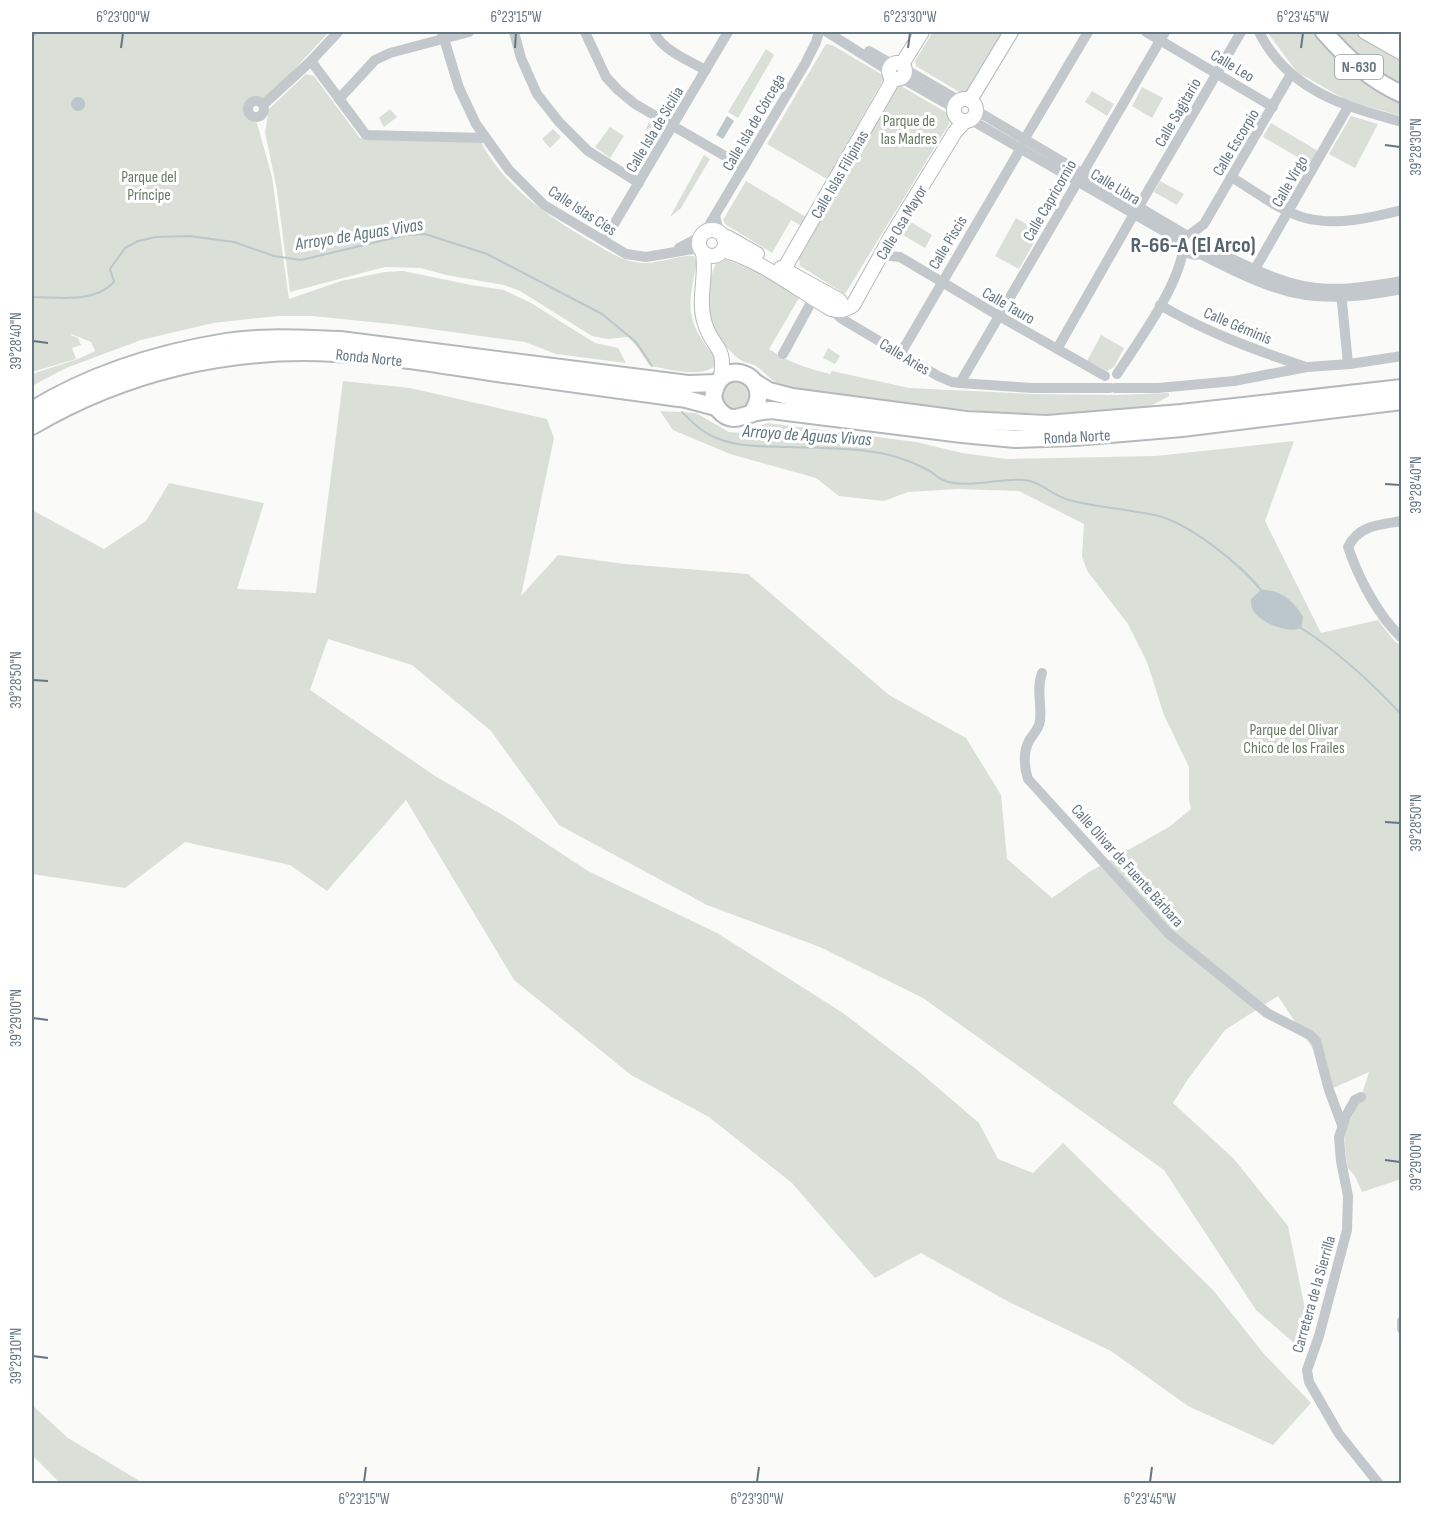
<svg xmlns="http://www.w3.org/2000/svg" width="1433" height="1515" font-family="'Sofia Sans Condensed',sans-serif">
  <style>
    .green { fill: #dadfd7 }
    .water { fill: #bbc7cb }
    .lines { fill: none; stroke-linecap: round; stroke-linejoin: round }
    .stream { stroke: #bbc7cb; stroke-width: 2 }
    .major-casing { stroke: #b5babe; stroke-width: 16 }
    .highway-casing { stroke: #b4b9bd; stroke-width: 20 }
    .minor { stroke: #c3c8cc; stroke-width: 10 }
    .major { stroke: #fff; stroke-width: 14 }
    .highway { stroke: #fff; stroke-width: 16 }
    .ticks { fill: none; stroke: #657683; stroke-width: 2 }
    .labels { text-anchor: middle; stroke-width: 6; stroke-linejoin: round; paint-order: stroke }
    .shield { fill: #fff; stroke: #939fa8; stroke-width: 1.5 }
    .shield-label { font-size: 15px; font-weight: bold; fill: #657683 }
    .street-label { font-size: 16px; fill: #657683; stroke: #fff }
    .park-label { font-size: 16px; fill: #687a64; stroke: #fff }
    .water-label { font-size: 18px; font-style: italic; fill: #60757c; stroke: #fff }
    .district-label { font-size: 22px; font-weight: bold; fill: #57646e; stroke: #fff }
    .neatline { fill: none; stroke: #657683; stroke-width: 2 }
    .ticks-label { font-size: 15px; text-anchor: middle; fill: #657683 }
  </style>
  <rect width="100%" height="100%" fill="#fafaf8"/>
  <!-- green -->
  <g class="green">
    <path d="M32,32h297l-61,66 -17,1 -7,8 2,11 11,5 15,54 17,122 52,-18 44,-9 18,-1 68,14 33,5 27,13 64,40 23,5 8,15 -70,-9 -31,-12 -124,-17 -89,-9h-35l-64,7 -72,17 -75,28 -34,18v-12l46,-15 17,-8 -4,-9 -20,-8v1l7,3 3,7 -9,3 4,11 -44,13z"/>
    <path d="M933,32h71l-35,60 -8,1 -45,-27 -1,-5z"/>
    <path d="M1267,32h47c22,30 53,55 87,70v14l-53,-15 -51,-29z"/>
    <path d="M1331,32h24l46,25v31l-31,-18z"/>
    <path d="M826,44l6,1 49,29 3,4 -57,101 -60,-35z"/>
    <path d="M766,49l8,6 -36,63 -10,-6z"/>
    <path d="M306,74l8,2 46,62 120,2c22,45 67,76 110,101 14,8 28,18 45,21 21,4 39,-7 59,-6l3,6c-9,44 -13,58 18,95l-1,10c-18,11 -44,2 -64,-1l-12,-18 -10,-11 -20,2 -16,-3 -72,-45 -16,-6 -58,-10 -25,-7 -36,-1 -95,25 -13,-102 -12,-58 4,-23z"/>
    <path d="M901,86l48,28v10l-104,170 -45,-28 -1,-8 96,-169z"/>
    <path d="M1142,87l21,11 -11,20 -20,-12z"/>
    <path d="M1092,91l22,13 -7,12 -22,-14z"/>
    <path d="M390,109l7,8 -13,10 -5,-9z"/>
    <path d="M1351,116l27,8 -23,44 -26,-14z"/>
    <path d="M650,121l7,4 3,5 -11,21 -12,-7 3,-1 7,-13 -1,-2z"/>
    <path d="M1271,123l47,28 -7,14 -48,-28z"/>
    <path d="M610,127l14,9 -14,22 -15,-11z"/>
    <path d="M553,129l8,8 -11,11 -8,-9z"/>
    <path d="M704,155l6,4 -29,49 -11,9z"/>
    <path d="M746,181l60,36 -4,9 -11,-6 -19,33 -47,-29 -2,-4z"/>
    <path d="M1160,181l24,13 -7,11 -23,-13z"/>
    <path d="M1016,218l24,14 -21,37 -24,-13z"/>
    <path d="M909,221l23,14 -7,13 -24,-14z"/>
    <path d="M725,259l35,14 39,25 -30,51c20,14 38,19 61,25l2,-3 77,17 122,6 84,1 54,-2v3l-20,11 -101,7 -54,-2 -59,-5 -153,-21c-11,-5 -16,-13 -26,-20 -5,-3 -12,-3 -17,-7 -32,-27 -39,-57 -23,-96z"/>
    <path d="M1101,335l23,13 -10,19 -7,4 -20,-10z"/>
    <path d="M828,348l12,8 -5,8 -12,-6z"/>
    <circle cx="736" cy="395" r="15"/>
    <path d="M343,381l67,7 137,31 7,19 -33,158 37,-41 67,9 123,10 141,121 77,43 35,57 6,64 45,39 37,-26 80,-45 22,-18 -2,-9v-33l-25,-52 -17,-53 -19,-38 -40,-52 -6,-15 2,-33 -65,-33 -60,-2 -51,3 -24,9 -45,-5 -23,-18 -86,-24 -57,-24 -13,-19 36,2 33,19 13,1 26,-10 148,19 46,11 45,6 149,-3 138,-15 -29,80 56,112 57,-13 17,22 6,2v535l-39,13 -7,-16 -8,-9 -3,-34 17,-36 8,-25 -40,18 -8,-29 -43,-65 -53,34 -37,49 -15,24 61,56 54,67 22,107 -8,17 -46,-40 -92,-140 -241,-172 -103,-51 -113,-42 -148,-80 -68,-94 -79,-66 -84,-26 -18,51 125,86 71,41 82,54 129,62 126,80 73,56 63,54 19,36 35,14 30,-30 150,147 51,64 47,49 -38,42 -85,-39 -77,-55 -102,-49 -88,-49 -46,25 -83,-95 -83,-66 -78,-42 -117,-95 -108,-180 -79,91 -37,-26 -105,-23 -60,46 -93,-14v-364l72,39 42,-28 23,-38 95,20 -27,86 79,4z"/>
    <path d="M32,1405l36,33 75,45h-83l-28,-28z"/>
  </g>
  <!-- water -->
  <g class="water">
    <circle cx="78" cy="104" r="7"/>
    <path d="M727,116l7,5 -11,18 -7,-4z"/>
    <path d="M1261,590c19,-1 33,11 42,27l-2,11c-13,6 -37,-4 -46,-15 -4,-4 -4,-9 -4,-14z"/>
  </g>
  <g class="lines">
    <!-- stream -->
    <g class="stream">
      <path d="M32,37l5,-5"/>
      <path d="M32,297c27,0 61,7 82,-15l-4,-13 15,-21 13,-7 18,-4 33,-1 45,6 40,14 27,4 105,-25 19,-1 62,20 115,60 34,28 16,24"/>
      <path d="M682,412c9,9 17,18 28,23 25,13 53,11 80,12 26,1 52,1 77,4 21,2 42,9 61,19 5,2 9,8 15,10 24,10 56,-3 81,0 16,1 29,16 45,20 30,8 60,9 90,16 32,9 81,48 102,74"/>
      <path d="M1301,628c38,24 70,54 101,87"/>
    </g>
    <!-- major casing -->
    <g class="major-casing">
      <g id="major">
        <path d="M1365,32l37,21"/>
        <path d="M1390,32l12,6"/>
        <circle cx="897" cy="71" r="8"/>
        <path d="M902,64l20,-32"/>
        <circle cx="965" cy="110" r="11"/>
        <path d="M970,100l41,-68"/>
        <circle cx="712" cy="243" r="13"/>
        <path d="M724,238l3,-1 30,17"/>
        <path d="M723,250c40,11 73,39 108,59 8,2 15,1 22,-4l39,-70 63,-103 10,-11"/>
        <path d="M703,253c4,24 -6,47 2,71 8,26 21,20 16,53"/>
        <path d="M781,268l58,32 4,6 -1,4"/>
        <path d="M784,269l106,-184 2,-8"/>
      </g>
    </g>
    <!-- highway casing -->
    <g class="highway-casing">
      <g id="highway">
        <path d="M1324,32c22,25 46,48 78,62"/>
        <path d="M756,383l13,8 23,6 174,23 81,4 134,-11 221,-25"/>
        <path d="M32,410c59,-36 126,-57 194,-68 37,-6 76,-3 114,-2l348,44 29,-1"/>
        <path d="M752,413c24,-36 -27,-57 -37,-24 -3,7 -1,15 4,21 11,13 21,7 34,3 6,-2 12,-2 18,-3l191,24 53,5 59,-2 108,-9 220,-27"/>
        <path d="M32,426c92,-54 196,-79 303,-73 50,2 100,11 149,18 67,10 135,19 202,28l30,8"/>
      </g>
    </g>
    <!-- minor -->
    <g class="minor">
      <path d="M442,32l17,56 17,36 33,46 35,35 82,49 20,3 53,-9"/>
      <path d="M514,32l7,26 16,36 22,28 29,29 51,32"/>
      <path d="M585,32l21,45 12,13 17,14 109,63"/>
      <path d="M654,32c8,18 35,29 52,38"/>
      <path d="M827,32l62,39"/>
      <path d="M1146,32l127,75"/>
      <path d="M1259,32c29,58 84,74 143,90"/>
      <path d="M869,51l23,13"/>
      <path d="M311,61l55,74 119,3"/>
      <path d="M905,69l55,32"/>
      <path d="M901,78l53,30"/>
      <path d="M339,99l36,-39 15,-7 79,-21"/>
      <circle cx="256" cy="109" r="8"/>
      <path d="M263,105l48,-44 27,-29"/>
      <path d="M977,111l209,124"/>
      <path d="M971,120l203,117c8,8 12,21 26,17 25,12 50,26 77,34 40,14 84,9 125,1"/>
      <path d="M1024,140l64,-108"/>
      <path d="M1231,177c23,13 48,34 74,41 32,8 65,0 97,-8"/>
      <path d="M1138,208l103,-176"/>
      <path d="M715,216l4,16"/>
      <path d="M705,232l100,-168 11,-22 3,-10"/>
      <path d="M1192,233l12,-9 87,-150"/>
      <path d="M604,241l124,-209"/>
      <path d="M1205,246c30,14 61,31 94,39 34,8 69,2 103,-4"/>
      <path d="M679,248l21,-11"/>
      <path d="M881,255l19,2 99,59 106,60"/>
      <path d="M1255,269l93,-162"/>
      <path d="M1341,292l7,72"/>
      <path d="M1160,305c46,27 95,45 146,62"/>
      <path d="M831,309l11,10 96,57 14,6 8,1 72,5h78"/>
      <path d="M1057,349l77,-135"/>
      <path d="M901,353l120,-205"/>
      <path d="M783,354l30,-55"/>
      <path d="M1117,374c21,-32 61,-87 66,-124"/>
      <path d="M960,383l205,-351"/>
      <path d="M1115,388h43l76,-7 73,-14 43,-3 52,-8"/>
      <path d="M1402,521c-23,4 -43,4 -54,26 10,30 30,69 54,91"/>
      <path d="M1042,673c-6,16 0,31 -2,48 -1,8 -7,13 -11,20 -6,11 -5,26 -1,38l140,154 99,80 43,22 6,6 13,49 13,35"/>
      <path d="M1361,1097l-6,3 -9,16 -7,21 2,24 7,35 -1,34 -28,106 -12,34 2,12 30,52 40,50"/>
      <path d="M1402,1321v8"/>
    </g>
    <!-- major -->
    <use href="#major" class="major"/>
    <!-- highway -->
    <use href="#highway" class="highway"/>
  </g>
  <!-- ticks -->
  <path class="ticks" d="M121,48l2,-15M515,48l1,-15M908,48l2,-15M1301,48l2,-15M1385,145l15,2M33,341l15,2M1385,484l15,1M33,680l15,1M1385,822l15,1M33,1018l15,2M1385,1160l15,2M33,1356l15,2M364,1482l2,-15M757,1482l2,-15M1150,1482l2,-15"/>
  <g class="labels">
    <!-- shield labels -->
    <rect class="shield" x="1335" y="55" width="48" height="24" rx="4.5"/>
    <g class="shield-label">
      <text x="1359" y="72">N-630</text>
    </g>
    <!-- street labels -->
    <g class="street-label">
      <text transform="translate(1233 65) rotate(31)" y="6">Calle Leo</text>
      <text transform="translate(1177 112) rotate(-60)" y="6">Calle Sagitario</text>
      <text transform="translate(753 122) rotate(-60)" y="6">Calle Isla de Córcega</text>
      <text transform="translate(654 129) rotate(-59)" y="6">Calle Isla de Sicilia</text>
      <text transform="translate(1235 142) rotate(-59)" y="6">Calle Escorpio</text>
      <text transform="translate(839 174) rotate(-60)" y="6">Calle Islas Filipinas</text>
      <text transform="translate(1289 181) rotate(-60)" y="6">Calle Virgo</text>
      <text transform="translate(1116 186) rotate(31)" y="6">Calle Libra</text>
      <text transform="translate(1049 200) rotate(-60)" y="6">Calle Capricornio</text>
      <text transform="translate(583 210) rotate(33)" y="6">Calle Islas Cíes</text>
      <text transform="translate(901 222) rotate(-59)" y="6">Calle Osa Mayor</text>
      <text transform="translate(947 242) rotate(-59)" y="6">Calle Piscis</text>
      <text transform="translate(1009 305) rotate(30)" y="6">Calle Tauro</text>
      <text transform="translate(1238 325) rotate(23)" y="6">Calle Géminis</text>
      <text transform="translate(905 356) rotate(31)" y="6">Calle Aries</text>
      <text transform="translate(369 357) rotate(6)" y="6">Ronda Norte</text>
      <text transform="translate(1077 436) rotate(-3)" y="6">Ronda Norte</text>
      <text transform="translate(1128 865) rotate(48)" y="6">Calle Olivar de Fuente Bárbara</text>
      <text transform="translate(1313 1294) rotate(-74)" y="6">Carretera de la Sierrilla</text>
    </g>
    <!-- park labels -->
    <g class="park-label">
      <text x="909" y="126">Parque de<tspan x="909" dy="18">las Madres</tspan></text>
      <text x="149" y="182">Parque del<tspan x="149" dy="18">Príncipe</tspan></text>
      <text x="1294" y="735">Parque del Olivar<tspan x="1294" dy="18">Chico de los Frailes</tspan></text>
    </g>
    <!-- water labels -->
    <g class="water-label">
      <text transform="translate(359 234) rotate(-9)" y="6">Arroyo de Aguas Vivas</text>
      <text transform="translate(807 435) rotate(4)" y="6">Arroyo de Aguas Vivas</text>
    </g>
    <!-- district labels -->
    <g class="district-label">
      <text x="1193" y="252">R-66-A (El Arco)</text>
    </g>
  </g>
  <!-- border -->
  <rect width="1433" height="1515" fill="none" stroke="#ffffff" stroke-width="66"/>
  <rect x="33" y="33" width="1367" height="1449" class="neatline"/>
  <g class="ticks-label">
    <text x="123" y="22">6°23'00"W</text>
    <text x="516" y="22">6°23'15"W</text>
    <text x="910" y="22">6°23'30"W</text>
    <text x="1303" y="22">6°23'45"W</text>
    <text transform="translate(1416 147) rotate(-90)" y="5">39°28'30"N</text>
    <text transform="translate(16 341) rotate(-90)" y="5">39°28'40"N</text>
    <text transform="translate(1416 485) rotate(-90)" y="5">39°28'40"N</text>
    <text transform="translate(16 680) rotate(-90)" y="5">39°28'50"N</text>
    <text transform="translate(1416 823) rotate(-90)" y="5">39°28'50"N</text>
    <text transform="translate(16 1018) rotate(-90)" y="5">39°29'00"N</text>
    <text transform="translate(1416 1162) rotate(-90)" y="5">39°29'00"N</text>
    <text transform="translate(16 1356) rotate(-90)" y="5">39°29'10"N</text>
    <text x="364" y="1504">6°23'15"W</text>
    <text x="757" y="1504">6°23'30"W</text>
    <text x="1150" y="1504">6°23'45"W</text>
  </g>
</svg>
